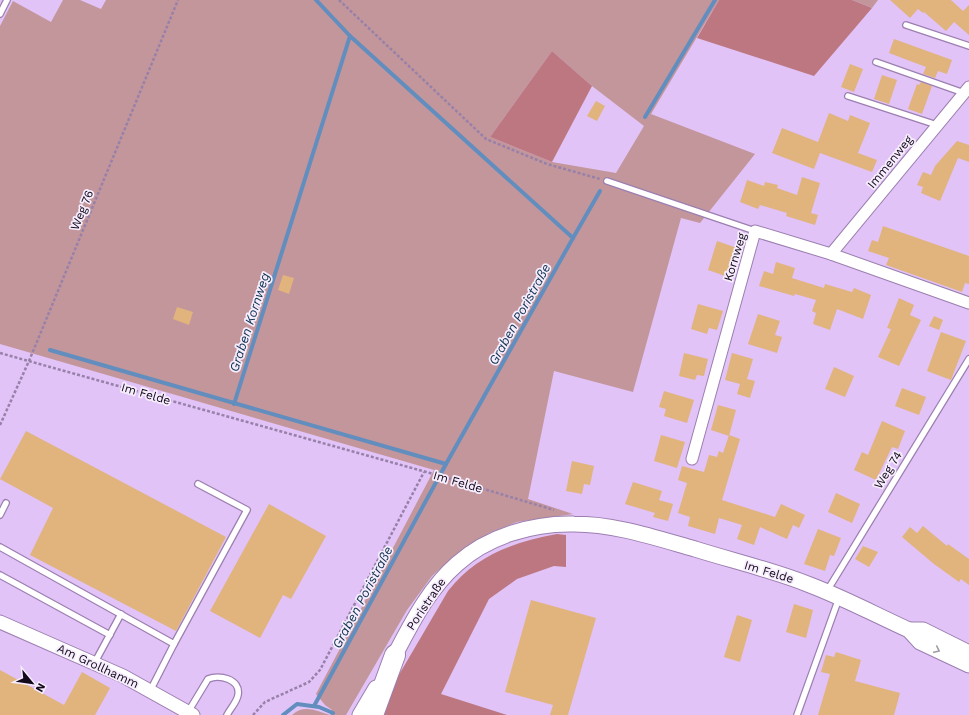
<svg xmlns="http://www.w3.org/2000/svg" width="969" height="715" font-family="'Work Sans',sans-serif">
  <style>
    .green { fill: #c3969b; fill-rule: evenodd }
    .forest { fill: #bd7781 }
    .lines { fill: none; stroke-linecap: round; stroke-linejoin: round }
    .stream { stroke: #618ebe; stroke-width: 4 }
    .building { fill: #e1b37d }
    .service-casing { stroke: #9c7fb0; stroke-width: 8 }
    .minor-casing { stroke: #9c7fb0; stroke-width: 13 }
    .tertiary-casing { stroke: #9c7fb0; stroke-width: 15 }
    .secondary-casing { stroke: #9c7fb0; stroke-width: 17 }
    .motorway-casing { stroke: #9c7fb0; stroke-width: 22 }
    .path { stroke: #9881a8; stroke-width: 2.5; stroke-dasharray: 3 2; stroke-linecap: butt }
    .service { stroke: #fff; stroke-width: 5.5 }
    .minor { stroke: #fff; stroke-width: 11 }
    .tertiary { stroke: #fff; stroke-width: 13 }
    .secondary { stroke: #fff; stroke-width: 15 }
    .motorway { stroke: #fff; stroke-width: 20 }
    .oneway { stroke: #a19da4 }
    .labels { text-anchor: middle; stroke-width: 3.5; stroke-linejoin: round; paint-order: stroke }
    .street-label { font-size: 12px; fill: #14091b; stroke: #f6edfd }
    .water-label { font-size: 13px; font-style: italic; fill: #0d3050; stroke: #f6edfd }
  </style>
  <rect width="100%" height="100%" fill="#e1c3f7"/>
  <!-- green -->
  <g class="green">
    <path d="M63,0h17l21,9 5,-9h613l-68,114 104,40 -55,69 -19,-5 -48,174 -79,-21 -26,128 45,15 -56,8 -28,11 -32,21 -25,22 -25,34 -61,105h-54c12,-11 24,-4 38,0l2,-5 -7,-5 -9,-11 118,-224 -434,-126v-318l13,-25 38,21zM552,51l40,35 52,40 -28,47 -64,-11 -62,-25z"/>
    <path d="M852,0h26l-6,8z"/>
  </g>
  <!-- forest -->
  <g class="forest">
    <path d="M719,0h133l20,8 -58,68 -117,-38z"/>
    <path d="M552,51l40,35 -40,76 -62,-25z"/>
    <path d="M557,534l9,1v32l-12,-1 -37,13 -28,20 -48,95 66,21h-127l13,-30 55,-94c28,-36 66,-49 109,-57z"/>
  </g>
  <g class="lines">
    <!-- stream -->
    <g class="stream">
      <path d="M645,117l70,-117"/>
      <path d="M573,238l27,-47"/>
      <path d="M50,350l396,114"/>
      <path d="M234,404l116,-368"/>
      <path d="M314,706l132,-242 127,-226 -223,-202 -34,-36"/>
      <path d="M283,715l14,-11 22,3 14,6"/>
    </g>
  </g>
  <!-- building -->
  <g class="building">
    <path d="M890,0h61l12,11 6,-6v30l-15,-13 -8,9 -22,-19 -1,1 -5,-4 -8,9z"/>
    <path d="M894,39l58,21 -5,14 -9,-3 -3,7 -12,-4 3,-7 -37,-14z"/>
    <path d="M850,64l13,5 -9,23 -13,-5z"/>
    <path d="M882,75l15,5 -8,24 -15,-5z"/>
    <path d="M921,82l11,4 -10,28 -14,-5 9,-25 2,1z"/>
    <path d="M596,101l9,5 -8,15 -10,-5z"/>
    <path d="M829,113l19,8 2,-6 20,8 -12,30 19,7 -5,12 -52,-19 -6,16 -42,-16 10,-25 36,14z"/>
    <path d="M957,141l12,4v17l-11,-4 -18,43 -19,-8 2,-6 -6,-2 6,-13 8,3 4,-9z"/>
    <path d="M802,177l18,6 -9,30 7,2 -3,10 -29,-9 1,-3 -27,-8 -2,4 -18,-7 7,-22 17,6 1,-4 13,3 -1,3 20,7z"/>
    <path d="M883,226l86,30v28l-4,-1 -3,9 -76,-27 3,-7 -21,-7 4,-11 6,2z"/>
    <path d="M717,241l20,7 -9,29 -20,-7z"/>
    <path d="M776,262l19,6 -3,10 32,10 1,-4 27,8 2,-4 17,7 -8,24 -26,-10 -7,21 -17,-6 3,-11 -4,-2 4,-11 -21,-6 -1,2 -35,-10 5,-15 9,3z"/>
    <path d="M283,275l11,3 -5,16 -11,-4z"/>
    <path d="M899,298l15,7 -4,10 11,5 -22,46 -21,-9 13,-28 -4,-1z"/>
    <path d="M698,304l25,7 -6,19 -8,-2 -2,6 -16,-5z"/>
    <path d="M177,307l16,5 -4,13 -16,-6z"/>
    <path d="M758,314l22,7 -5,14 7,2 -5,16 -29,-9z"/>
    <path d="M934,316l9,4 -4,10 -10,-4z"/>
    <path d="M941,332l25,9 -15,39 -24,-9z"/>
    <path d="M684,353l24,6 -4,17 -7,-1 -2,5 -16,-4z"/>
    <path d="M732,353l21,6 -6,20 8,2 -5,17 -13,-4 3,-10 -15,-4z"/>
    <path d="M834,367l20,9 -9,21 -20,-8z"/>
    <path d="M902,388l24,9 -7,18 -24,-9z"/>
    <path d="M664,391l30,9 -7,23 -23,-7 2,-7 -7,-2z"/>
    <path d="M718,405l18,5 -7,26 -18,-6z"/>
    <path d="M882,421l23,10 -7,18 -6,-2 -16,33 -22,-10 8,-18 6,3z"/>
    <path d="M26,431l200,106 -50,94 -146,-76 23,-47 -53,-29z"/>
    <path d="M661,435l24,7 -8,26 -23,-7z"/>
    <path d="M729,435l11,4 -18,61 53,17 6,-13 24,11 -6,13 -6,-3 -6,14 -27,-12 -6,18 -17,-6 5,-14 -23,-7 -4,16 -27,-8 2,-9 -12,-4 9,-30 -9,-3 4,-14 22,6 5,-17 8,2 2,-6 4,2z"/>
    <path d="M572,461l22,5 -4,19 -6,-1 -2,10 -16,-3z"/>
    <path d="M633,482l29,9 -3,9 14,4 -5,17 -15,-4 2,-4 -30,-9z"/>
    <path d="M836,493l24,11 -8,19 -24,-11z"/>
    <path d="M269,504l57,32 -35,63 -8,-4 -23,43 -50,-27z"/>
    <path d="M923,526l24,20 1,-2 21,15v26l-8,-6 -2,3 -25,-18 -32,-27 8,-10 7,6z"/>
    <path d="M818,529l23,9 -7,18 -4,-1 -5,16 -21,-7z"/>
    <path d="M863,546l15,6 -9,15 -14,-8z"/>
    <path d="M531,600l65,18 -28,97h-18l3,-10 -48,-13z"/>
    <path d="M794,604l19,6 -7,28 -20,-6z"/>
    <path d="M737,615l15,5 -12,42 -16,-5z"/>
    <path d="M836,652l25,8 -6,21 45,12 -6,22h-76l12,-41 -9,-2 5,-17 8,2z"/>
    <path d="M0,670l64,35 18,-33 28,16 -15,27h-95z"/>
  </g>
  <g class="lines">
    <!-- service casing -->
    <g class="service-casing">
      <g id="service">
        <path d="M0,14l7,-14"/>
        <path d="M906,25l63,21"/>
        <path d="M876,62l88,31"/>
        <path d="M848,96l89,29"/>
        <path d="M607,181l148,50"/>
        <path d="M0,515l6,-12"/>
        <path d="M0,547l174,97 73,-134 -49,-26"/>
        <path d="M0,575l110,60"/>
        <path d="M827,591l142,-232"/>
        <path d="M95,662l26,-48"/>
        <path d="M150,691l24,-47"/>
        <path d="M188,712l20,-33c11,-5 33,0 30,16 -1,7 -8,14 -11,20"/>
        <path d="M797,715l42,-117"/>
      </g>
    </g>
    <!-- minor casing -->
    <g class="minor-casing">
      <g id="minor">
        <path d="M831,254l138,-167"/>
        <path d="M692,459l63,-228 76,23 138,49"/>
      </g>
    </g>
    <!-- tertiary casing -->
    <g class="tertiary-casing">
      <path id="tertiary" d="M0,622l123,54 70,39"/>
    </g>
    <!-- secondary casing -->
    <g class="secondary-casing">
      <g id="secondary">
        <path d="M909,630h14l46,23"/>
        <path d="M390,664c19,-35 36,-73 67,-100 31,-28 76,-41 117,-40 41,0 82,14 121,25 38,12 78,21 115,36 34,13 66,30 99,45l11,12 49,23"/>
        <path d="M360,715l16,-27"/>
      </g>
    </g>
    <!-- motorway casing -->
    <g class="motorway-casing">
      <path id="motorway" d="M373,715l22,-60"/>
    </g>
    <!-- path -->
    <g class="path">
      <path d="M339,0l147,139 61,25 53,15"/>
      <path d="M0,353l437,122 117,35"/>
      <path d="M0,425l29,-64 149,-361"/>
      <path d="M253,715l12,-13 44,-20 11,-12 104,-198"/>
    </g>
    <!-- service -->
    <use href="#service" class="service"/>
    <!-- minor -->
    <use href="#minor" class="minor"/>
    <!-- tertiary -->
    <use href="#tertiary" class="tertiary"/>
    <!-- secondary -->
    <use href="#secondary" class="secondary"/>
    <!-- motorway -->
    <use href="#motorway" class="motorway"/>
  </g>
  <!-- one-way arrows -->
  <defs><path id="oneway-chevron" d="M-2-3.5L2.5 0L-2 3.5" fill="none" stroke-width="1.6" stroke-linecap="round" stroke-linejoin="round"/></defs>
  <use class="oneway" href="#oneway-chevron" transform="translate(937 650) rotate(25)"/>
  <g class="labels">
    <!-- street labels -->
    <g class="street-label">
      <text transform="translate(890 162) rotate(-51)" y="4">Immenweg</text>
      <text transform="translate(82 210) rotate(-68)" y="4">Weg 76</text>
      <text transform="translate(735 257) rotate(-73)" y="4">Kornweg</text>
      <text transform="translate(146 394) rotate(16)" y="4">Im Felde</text>
      <text transform="translate(888 470) rotate(-58)" y="4">Weg 74</text>
      <text transform="translate(458 482) rotate(16)" y="4">Im Felde</text>
      <text transform="translate(769 572) rotate(17)" y="4">Im Felde</text>
      <text transform="translate(426 604) rotate(-56)" y="4">Poristraße</text>
      <text transform="translate(98 666) rotate(25)" y="4">Am Grollhamm</text>
    </g>
    <!-- water labels -->
    <g class="water-label">
      <text transform="translate(519 314) rotate(-61)" y="5">Graben Poristraße</text>
      <text transform="translate(249 322) rotate(-72)" y="5">Graben Kornweg</text>
      <text transform="translate(362 597) rotate(-62)" y="5">Graben Poristraße</text>
    </g>
  </g>
  <!-- north arrow -->
  <g transform="translate(32 683) rotate(119)" stroke="#f6edfd" stroke-width="3" paint-order="stroke">
  <path d="M0-3L7 15L0 10L-7 15Z" fill="#14091b"/>
  <text y="-6" font-size="11" font-weight="bold" text-anchor="middle" fill="#14091b">N</text>
  </g>
</svg>
